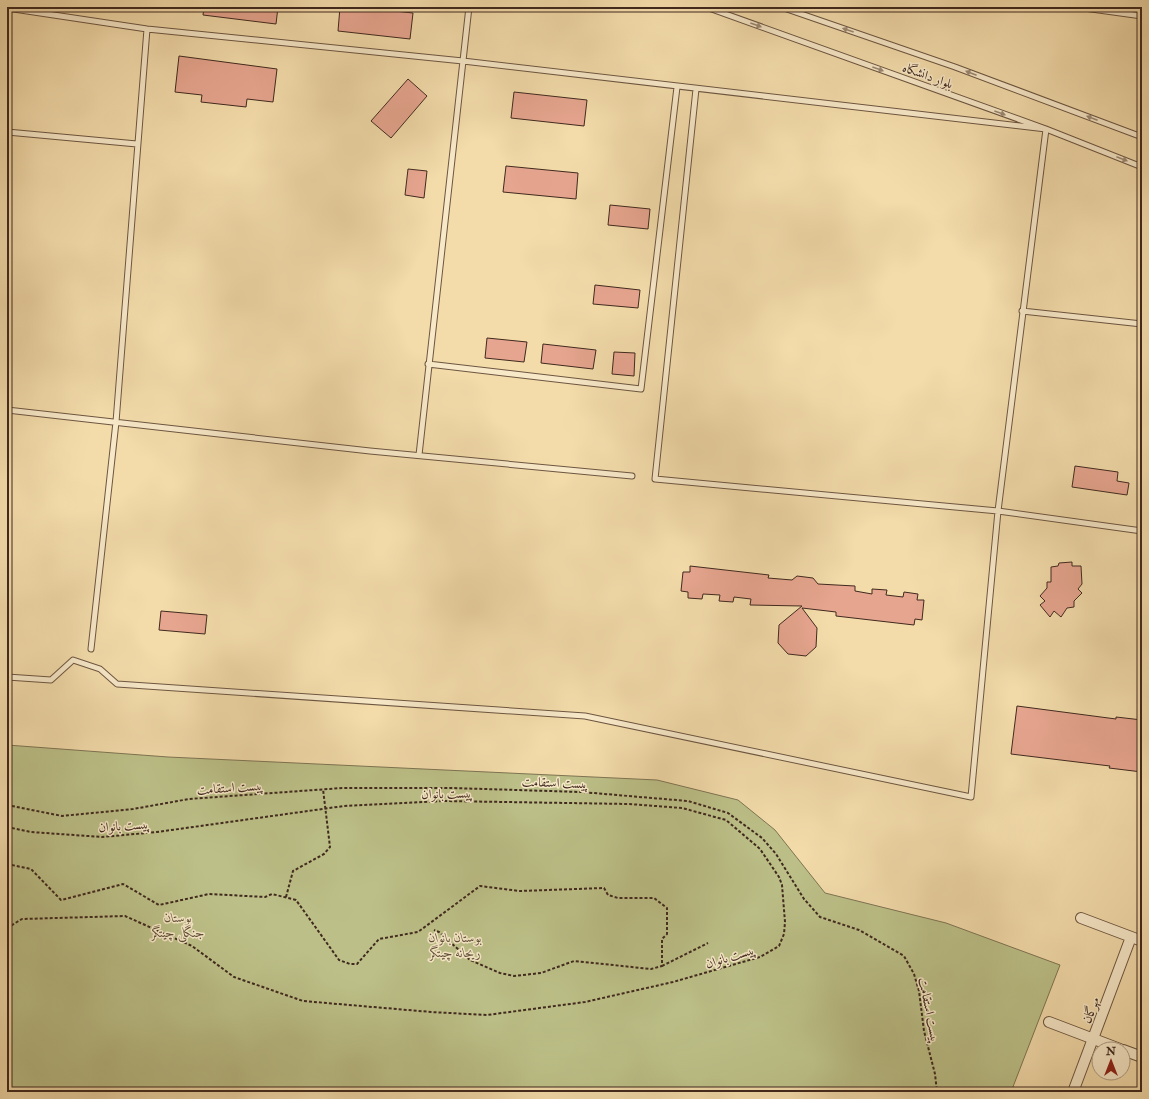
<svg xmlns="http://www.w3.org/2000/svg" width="1149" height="1099" font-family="'IM FELL Double Pica',Amiri,serif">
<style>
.green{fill:#bcc088;stroke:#7e7453}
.building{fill:#e6a58f;stroke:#40291e}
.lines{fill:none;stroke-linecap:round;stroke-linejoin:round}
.lane-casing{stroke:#6d5641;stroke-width:7}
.street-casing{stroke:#6d5641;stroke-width:12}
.path{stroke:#40291e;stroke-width:2;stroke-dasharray:3 2;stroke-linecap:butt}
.lane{stroke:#f7e8c8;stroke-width:5}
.street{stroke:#f7e8c8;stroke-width:10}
.oneway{fill:#9c8873}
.labels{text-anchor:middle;stroke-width:3;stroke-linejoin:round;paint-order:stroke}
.street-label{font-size:13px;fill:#40291e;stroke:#f7e8c8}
.park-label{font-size:13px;font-style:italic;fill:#5f4f38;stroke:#f7e8c8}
</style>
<rect width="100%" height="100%" fill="#f3dbaa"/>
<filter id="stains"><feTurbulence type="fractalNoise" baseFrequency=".005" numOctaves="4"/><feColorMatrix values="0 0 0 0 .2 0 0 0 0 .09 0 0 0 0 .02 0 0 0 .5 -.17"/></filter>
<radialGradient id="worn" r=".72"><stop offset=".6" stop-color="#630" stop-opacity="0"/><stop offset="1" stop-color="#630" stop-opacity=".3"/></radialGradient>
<path class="green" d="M7,745L168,757L657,780L738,800L775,830L825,893L946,923L1060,965L1011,1092H7Z"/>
<path class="building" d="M204,7H278L276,24L203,15Z
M340,7H358L413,13L410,39L338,31Z
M179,56L277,69L273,102L247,99L246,107L201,102L202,95L175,92Z
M408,79L427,96L391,138L371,121Z
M514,92L587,100L584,126L511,118Z
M506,166L578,173L576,199L503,192Z
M408,169L427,171L424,198L405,195Z
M610,205L650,209L648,229L608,225Z
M595,285L640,290L638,308L593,304Z
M487,338L527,342L524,362L485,358Z
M543,344L596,350L593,369L541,363Z
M614,352L635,353L634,376L612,374Z
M1075,466L1118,472L1117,481L1129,483L1127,495L1072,487Z
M1072,562V566H1081L1082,584L1078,589L1082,593L1074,601V607L1067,608L1061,617L1054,611L1050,617L1040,605L1045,601L1040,596L1047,588V582H1051V567L1058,566L1059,563Z
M690,566L769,575L768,578L792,580L797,576L813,578L818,584L855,586V591L872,594V589L887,590L886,595L903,597L904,592L918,594L917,600H924L922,620L915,619L914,625L836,616V612L802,608L817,628L816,647L806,656L788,654L778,643L779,625L802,606L750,605L751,599L734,597L733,602L719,601L720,595L703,594L702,599L688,598V592L681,591L683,572H690Z
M161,611L207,615L205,634L159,630Z
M1017,706L1116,719V717L1142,720V772L1109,768L1110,766L1011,754Z"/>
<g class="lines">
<g class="lane-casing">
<path id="lane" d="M706,7L1046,129L1142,167
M781,7L955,67L1142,137
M1077,7L1142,16
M7,8L147,29L463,61L1046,129L998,511L971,797L585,716L117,684L100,669L73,660L51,680L7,677
M696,89L655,479L998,511L1142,531
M7,132L137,144
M1022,311L1142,324
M428,364L641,389L677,87
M7,410L370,451L632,476
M419,455L469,7
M91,649L116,422L147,29"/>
</g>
<g class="street-casing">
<path id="street" d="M1081,918L1142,941
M1049,1022L1120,1049
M1123,1050L1142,1057
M1073,1092L1131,937"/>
</g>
<path class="path" d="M7,805L62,816L133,809L189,799L342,788H452L581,792L688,801L728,813L762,838L776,854L804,899L820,917L859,930L904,956L914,974L919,991L924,1031L935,1074L937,1092
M7,827L31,832L102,837L157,832L344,806L443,801L629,804L682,808L726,820L760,849L779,877L782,885L785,922L784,934L779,946L760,957L673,982L585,1002L487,1015L431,1012L303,1001L234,977L192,946L125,916L22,919L7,928
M7,864L31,869L61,900L123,884L159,905L209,894L265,897L272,894L296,900L339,960L350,964H357L379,939L418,932L480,886L520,891L604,888L608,895L618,898H654L667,908V934L662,939V966L651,969L574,961L541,973L514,976L500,973L470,960L439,932L434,930
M286,897L293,871L324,854L330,847L323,789
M662,966L708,943"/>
<use href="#lane" class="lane"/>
<use href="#street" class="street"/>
</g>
<defs><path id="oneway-solid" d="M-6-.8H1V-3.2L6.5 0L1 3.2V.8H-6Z"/></defs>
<g class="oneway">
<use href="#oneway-solid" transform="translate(756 25) rotate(20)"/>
<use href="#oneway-solid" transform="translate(848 30) rotate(-161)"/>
<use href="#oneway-solid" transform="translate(878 69) rotate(20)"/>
<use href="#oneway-solid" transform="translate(971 73) rotate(-159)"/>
<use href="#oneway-solid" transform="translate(1000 113) rotate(20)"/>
<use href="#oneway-solid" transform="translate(1092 118) rotate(-159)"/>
<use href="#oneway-solid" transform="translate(1122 159) rotate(21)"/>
</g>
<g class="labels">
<g class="street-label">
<text transform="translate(928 75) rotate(20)" y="5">بلوار دانشگاه</text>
<text transform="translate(555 782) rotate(2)" y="5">پیست استقامت</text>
<text transform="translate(230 787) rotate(-4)" y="5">پیست استقامت</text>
<text transform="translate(447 793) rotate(-1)" y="5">پیست بانوان</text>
<text transform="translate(124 825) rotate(-4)" y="5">پیست بانوان</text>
<text transform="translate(730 956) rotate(-17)" y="5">پیست بانوان</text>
<text transform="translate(930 1010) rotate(79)" y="5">پیست استقامت</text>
<text transform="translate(1090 1010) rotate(-69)" y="5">مهرگان</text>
</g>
<g class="park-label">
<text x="178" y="922">بوستان<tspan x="178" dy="15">جنگلی چیتگر</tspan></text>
<text x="455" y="942">بوستان بانوان<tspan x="455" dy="15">ریحانه چیتگر</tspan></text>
</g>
</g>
<rect width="1149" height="1099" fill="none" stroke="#f3dbaa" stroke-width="24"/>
<rect x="8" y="8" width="1133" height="1083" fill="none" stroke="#40291e" stroke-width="2"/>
<rect x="12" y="12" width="1125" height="1075" fill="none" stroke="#40291e"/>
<g transform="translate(1111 1061)"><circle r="19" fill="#f7e8c8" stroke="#ae9c84"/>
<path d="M0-3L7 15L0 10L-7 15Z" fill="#8f2418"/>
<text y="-6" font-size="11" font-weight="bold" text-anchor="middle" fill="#40291e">N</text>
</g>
<rect width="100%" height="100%" filter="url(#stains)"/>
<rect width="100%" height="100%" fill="url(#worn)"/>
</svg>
